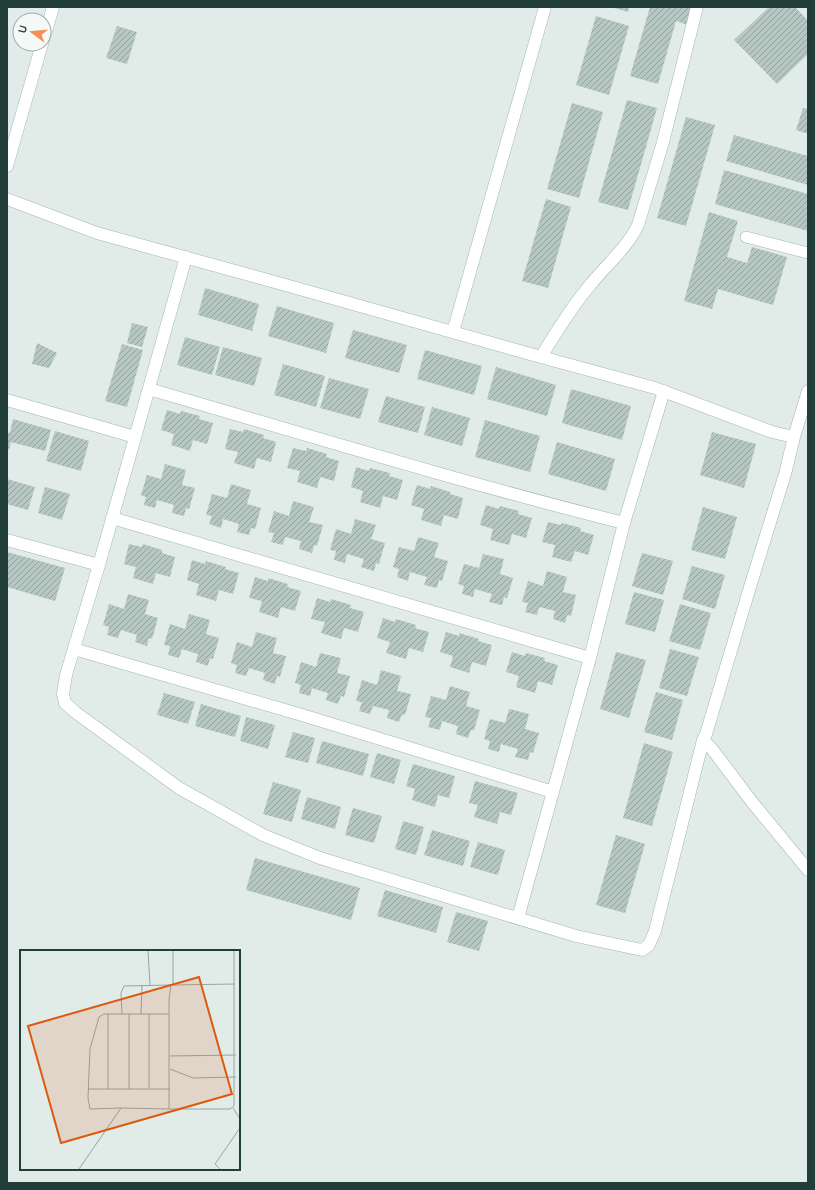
<svg xmlns="http://www.w3.org/2000/svg" width="815" height="1190" font-family="Quicksand,sans-serif">
<style>
.building{fill:url(#building-hatch)}
.lines{fill:none;stroke-linecap:round;stroke-linejoin:round}
.lane-casing{stroke:#a4b4b1;stroke-width:12}
.street-casing{stroke:#a4b4b1;stroke-width:13}
.lane{stroke:#fff;stroke-width:11}
.street{stroke:#fff;stroke-width:12}
.inset-road{fill:none;stroke:#94a6a3;stroke-width:1}
.view{fill:#de580e;fill-opacity:0.15;stroke:#de580e;stroke-width:2}
.inset-edge{fill:none;stroke:#213e39;stroke-width:2}
</style>
<defs>
<pattern id="building-hatch" width="6" height="6" patternUnits="userSpaceOnUse"><rect width="6" height="6" fill="#b6c7c2"/><path d="M-1 1l2-2M0 6l6-6M5 7l2-2" fill="none" stroke="#94a39f"/></pattern>
</defs>
<rect width="100%" height="100%" fill="#e1ece9"/>
<path class="building" d="M611,7H629L628,12Z
M650,7H693L688,25L676,21L658,84L630,76Z
M769,7H795L808,21V54L777,84L734,40Z
M596,16L629,26L609,95L576,85Z
M117,26L137,32L127,64L106,58Z
M627,100L657,108L628,210L598,202Z
M572,103L603,112L579,198L547,189Z
M803,108L808,109V134L796,130Z
M686,117L715,125L686,226L657,218Z
M734,135L808,156V185L726,161Z
M724,170L808,194V231L715,204Z
M546,199L571,207L548,288L522,281Z
M709,212L738,221L727,257L747,263L752,247L787,257L773,305L718,289L712,309L684,301Z
M205,288L259,304L252,331L198,315Z
M277,306L334,323L326,353L268,336Z
M132,323L148,327L142,347L127,343Z
M353,330L407,345L399,373L345,358Z
M185,337L220,347L212,375L177,365Z
M37,343L57,353L49,368L32,364Z
M122,344L143,350L127,407L105,401Z
M223,347L262,358L254,386L215,375Z
M425,350L482,366L474,395L417,379Z
M283,364L325,376L316,407L274,395Z
M496,367L556,385L547,416L487,399Z
M329,378L369,389L360,419L320,408Z
M571,389L631,406L622,440L562,423Z
M386,396L425,407L418,433L378,422Z
M432,407L470,418L462,446L424,435Z
M167,410L180,414L181,411L200,416L199,419L213,423L207,444L193,440L190,451L171,445L174,434L161,430Z
M13,419L51,430L45,451L11,442L9,450L7,449V432L10,433Z
M485,420L540,436L530,472L475,457Z
M230,429L243,432L244,429L264,435L263,438L276,442L271,462L257,458L254,469L234,463L238,452L225,449Z
M55,431L89,441L81,471L46,461Z
M712,432L756,444L744,488L700,475Z
M557,442L615,459L606,491L548,474Z
M293,448L306,451L307,448L327,454L326,457L339,461L334,481L320,477L317,488L297,482L300,471L287,468Z
M165,464L186,470L182,485L195,488L189,509L186,508L184,516L172,513L174,505L157,500L155,508L144,505L146,497L141,495L147,475L161,479Z
M356,467L369,471L370,468L390,473L389,476L403,480L397,500L383,496L380,508L360,502L363,491L351,487Z
M7,479L35,487L28,510L7,504Z
M231,484L251,490L247,504L261,508L255,529L251,528L249,535L237,532L239,524L223,519L221,528L209,524L212,516L206,515L212,494L227,498Z
M417,485L430,489L431,486L450,492V494L463,498L458,519L444,515L441,526L421,520L424,509L411,505Z
M45,487L70,494L62,520L38,513Z
M293,501L314,507L309,522L323,525L317,546L314,545L312,553L299,549L301,541L285,537L283,545L271,542L274,533L268,532L274,511L289,516Z
M486,505L499,509L500,506L519,511L518,514L532,518L526,538L512,534L509,545L490,540L493,529L480,525Z
M703,507L737,517L725,559L691,550Z
M355,519L376,525L371,539L385,543L379,564L376,563L374,571L361,567L364,559L347,554L345,563L334,560L336,551L330,550L336,529L351,534Z
M548,522L561,525L562,523L581,528L580,531L594,535L588,555L575,551L571,562L552,557L555,545L542,542Z
M418,537L439,543L434,557L448,561L442,581L439,580L437,588L424,585L427,577L410,572L408,581L397,577L399,569L393,567L399,547L414,551Z
M129,544L142,547L143,544L162,550V553L175,557L170,577L156,573L153,584L133,578L136,567L124,564Z
M7,552L65,568L55,601L7,587Z
M642,553L673,561L663,595L632,586Z
M483,554L504,559L500,574L513,578L507,598L504,597L502,605L489,602L492,594L475,589L473,597L462,594L464,586L458,584L464,564L479,568Z
M192,560L205,564L206,561L226,567L225,569L239,573L233,594L219,590L216,601L196,595L199,584L187,580Z
M692,566L725,575L715,609L682,599Z
M547,571L567,577L563,592L576,595L571,616L567,615L565,623L553,619L555,611L539,607L537,615L525,612L528,603L522,602L528,581L543,586Z
M255,577L268,581V578L288,584L287,587L301,591L295,611L281,607L278,618L259,612L262,601L249,598Z
M634,592L664,600L655,632L625,624Z
M128,594L149,600L145,614L158,618L152,639L149,638L147,646L135,642L137,635L121,630L118,638L107,635L109,627L103,625L109,604L124,609Z
M317,598L330,602L331,599L351,605L350,608L364,612L358,632L344,628L341,639L321,633L325,622L311,619Z
M680,604L711,613L700,650L669,641Z
M189,614L210,620L206,634L219,638L213,659L210,658L208,666L196,662L198,654L182,649L179,658L168,655L170,646L164,645L170,624L185,629Z
M383,618L395,622L396,619L416,625L415,628L429,632L423,652L409,648L406,659L386,653L390,642L377,638Z
M256,632L277,638L273,653L286,656L280,677L277,676L275,684L263,680L265,673L249,668L246,676L235,673L237,665L231,663L237,642L252,647Z
M446,632L459,636V633L479,639L478,641L492,645L486,666L472,662L469,673L450,667L453,656L440,652Z
M670,649L699,657L687,696L659,688Z
M512,652L525,656L526,653L545,658L544,661L558,665L552,685L538,681L535,693L516,687L519,676L506,672Z
M616,652L646,660L629,718L600,709Z
M320,653L341,658L337,673L350,676L344,697L341,696L338,704L326,700L328,693L312,688L310,696L299,693L301,685L295,683L301,662L316,667Z
M381,670L401,676L397,691L411,694L405,715L402,714L399,722L387,718L389,710L373,706L370,714L359,711L362,702L356,701L362,680L377,685Z
M450,686L470,692L466,706L480,710L474,730H471L468,738L456,734L458,726L442,721L440,730L428,727L431,718L425,717L431,696L446,700Z
M656,692L683,700L672,740L644,732Z
M164,693L195,702L188,724L157,715Z
M201,704L241,716L235,737L195,726Z
M509,709L529,714L525,729L539,733L533,753L530,752L528,760L515,757L518,749L501,744L499,752L488,749L490,741L484,739L490,719L505,723Z
M246,717L275,725L268,749L240,741Z
M293,732L315,738L308,763L285,757Z
M322,741L369,754L363,776L316,763Z
M644,743L673,752L652,826L623,818Z
M377,753L401,760L394,784L370,777Z
M413,764L455,776L449,798L438,795L435,807L412,800L415,789L406,786Z
M475,781L518,793L511,815L500,812L497,824L474,817L478,805L469,803Z
M273,782L301,790L292,822L263,814Z
M307,797L341,807L335,829L301,819Z
M353,808L382,816L374,843L345,835Z
M403,821L424,827L416,855L395,849Z
M432,830L470,841L463,866L424,855Z
M616,835L645,844L625,913L596,905Z
M478,842L505,850L498,875L470,867Z
M255,858L360,888L351,920L246,890Z
M385,890L443,907L436,933L377,916Z
M456,912L488,921L479,951L447,942Z"/>
<g class="lines">
<g class="lane-casing">
<path id="lane" d="M746,237L808,253"/>
</g>
<g class="street-casing">
<path id="street" d="M44,38L53,7
M7,166L42,44
M7,199L97,233L282,284L541,357L655,388L772,432L794,437L785,474L750,587L706,734L703,740L712,749L752,802L808,870
M453,332L545,7
M541,357C556,332 572,306 591,284C607,264 627,248 638,225L663,142L697,7
M149,389C307,435 464,483 624,523
M7,400L135,437
M794,437L808,391
M112,518L590,658
M7,540L99,565L186,257
M99,565L66,675L63,694L65,703L75,712L179,788L263,835L320,858L418,888L576,936L642,950L649,945L655,931L703,740
M74,649L302,715L553,792
M518,918L590,658L624,523L664,391"/>
</g>
<use href="#lane" class="lane"/>
<use href="#street" class="street"/>
</g>
<g transform="translate(20 950)">
<rect width="220" height="220" fill="#e1ece9"/>
<path class="inset-road" d="M128,1L130,35M153,35L215,34M121,64L122,35M129,64V138M149,64H102L101,43L104,36L151,35M150,106L216,105M150,119L173,128L216,127M68,139H150M88,139V64M109,139V64M101,158L70,159L68,148L70,99L79,67L84,64H102M213,158L220,169M149,159H210L214,156V1M59,219L101,158L149,159V50L151,35H153V1M200,219L195,214L220,178"/>
<path class="view" d="M179,27L212,144L41,193L8,76Z"/>
<rect width="220" height="220" class="inset-edge"/>
</g>
<rect width="815" height="1190" fill="none" stroke="#213e39" stroke-width="16"/>
<g transform="translate(32 32) rotate(286)"><circle r="19" fill="#f2f9f6" stroke="#9eaeaa"/>
<path d="M0-3L7 15L0 10L-7 15Z" fill="#f88e54"/>
<text y="-6" font-size="11" font-weight="bold" text-anchor="middle" fill="#213e39">U</text>
</g>
</svg>
